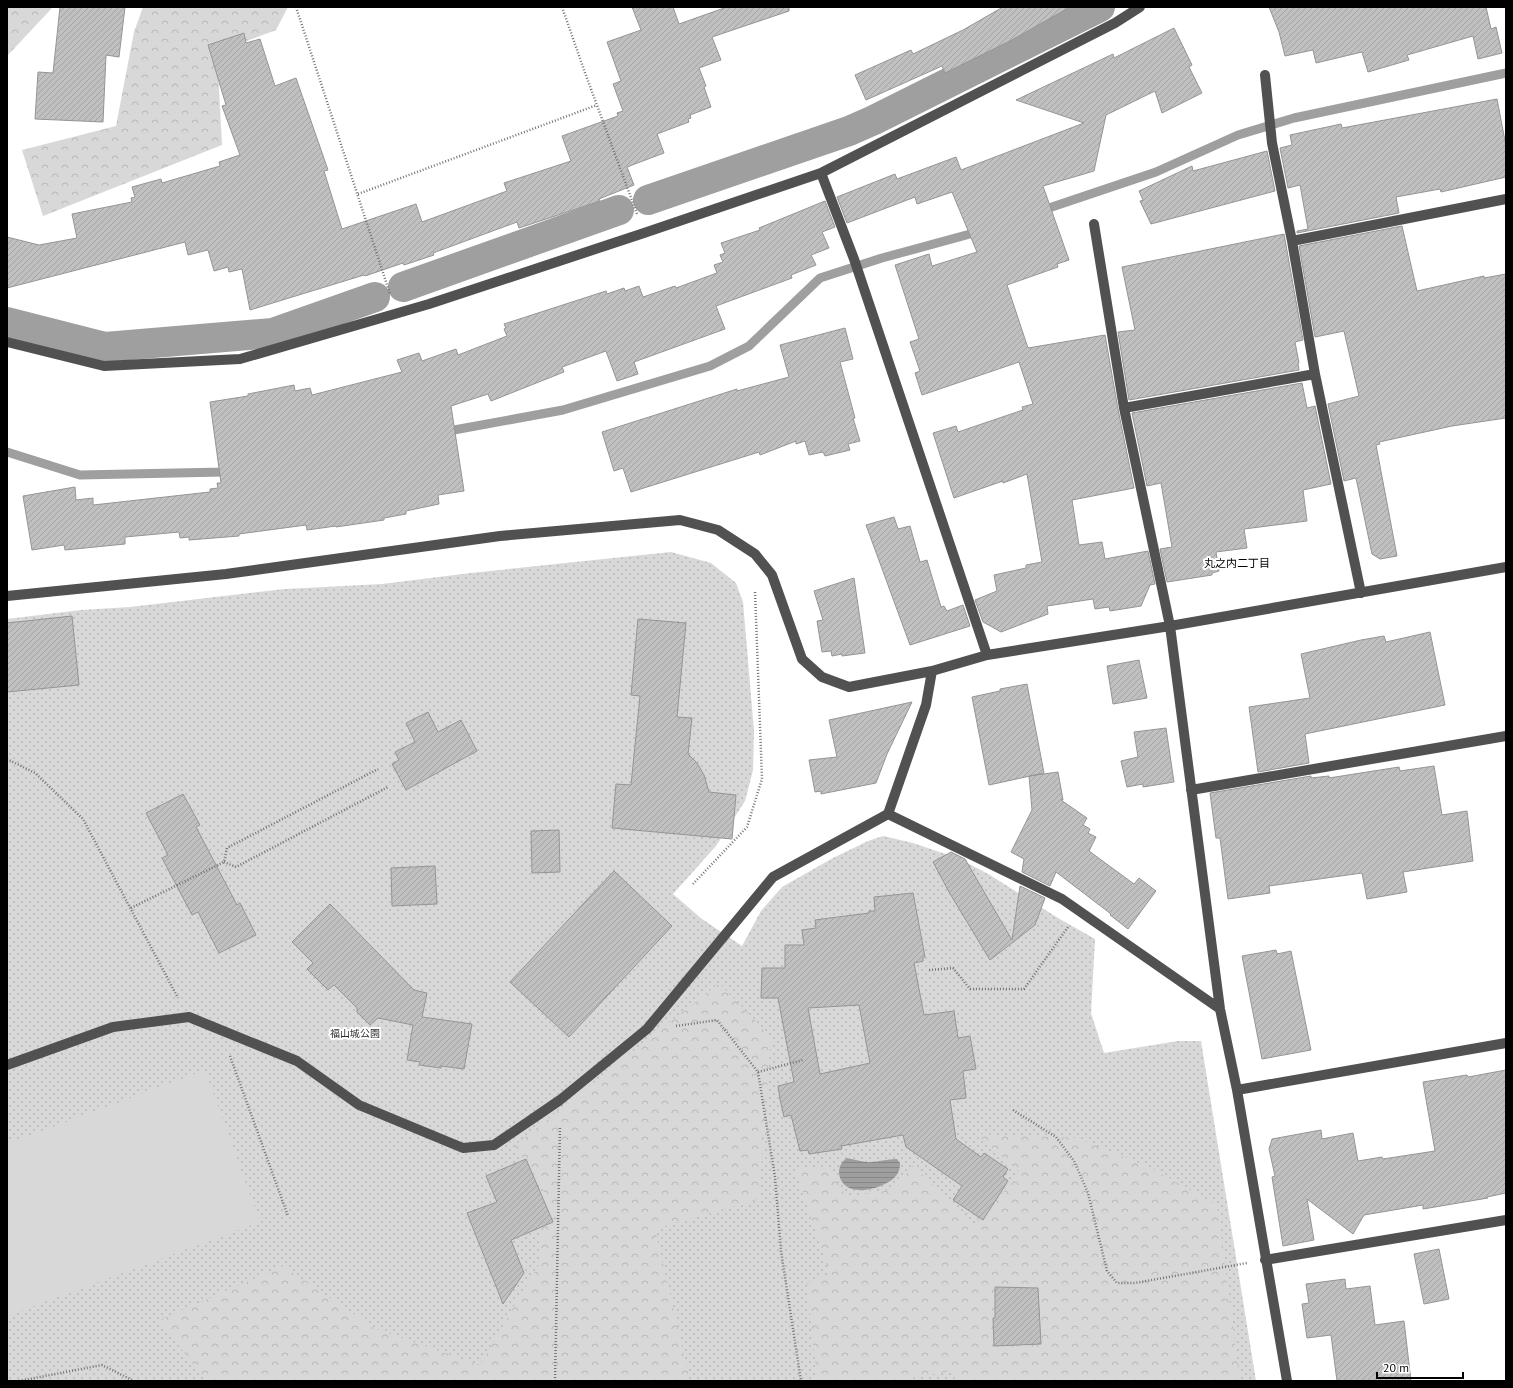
<svg xmlns="http://www.w3.org/2000/svg" width="1513" height="1388" font-family="'PT Sans','Noto Sans JP',sans-serif">
<style>
.green{fill:url(#green-dots)}
.forest{fill:url(#forest-crowns)}
.pitch{fill:#d8d8d8}
.water{fill:url(#water-rules)}
.lines{fill:none;stroke-linecap:round;stroke-linejoin:round}
.stream{stroke:#9f9f9f;stroke-width:9}
.canal{stroke:#9f9f9f;stroke-width:30}
.building{fill:url(#building-hatch);stroke:#959595;fill-rule:evenodd}
.path{stroke:#737373;stroke-width:2.5;stroke-dasharray:1 2;stroke-linecap:butt}
.minor{stroke:#515151;stroke-width:10}
.labels{text-anchor:middle;stroke-width:4;stroke-linejoin:round;paint-order:stroke}
.park-label{font-size:10px;fill:#2f2f2f;stroke:#fff}
.neighbourhood-label{font-size:11px;fill:#000;stroke:#fff}
</style>
<defs>
<pattern id="green-dots" width="8" height="8" patternUnits="userSpaceOnUse"><rect width="8" height="8" fill="#d8d8d8"/><path d="M2 2h.1M6 6h.1" fill="none" stroke="#b8b8b8" stroke-width="1.8" stroke-linecap="round"/></pattern>
<pattern id="forest-crowns" width="20" height="18" patternUnits="userSpaceOnUse"><rect width="20" height="18" fill="#d8d8d8"/><path d="M2 6a3 3 0 1 1 6 0M12 15a3 3 0 1 1 6 0" fill="none" stroke="#b8b8b8"/></pattern>
<pattern id="water-rules" width="6" height="5" patternUnits="userSpaceOnUse"><rect width="6" height="5" fill="#9f9f9f"/><path d="M0 2.5h6" fill="none" stroke="#878787"/></pattern>
<pattern id="building-hatch" width="6" height="6" patternUnits="userSpaceOnUse"><rect width="6" height="6" fill="#c0c0c0"/><path d="M-1 1l2-2M0 6l6-6M5 7l2-2" fill="none" stroke="#a3a3a3"/></pattern>
</defs>
<rect width="100%" height="100%" fill="#fff"/>
<path class="green" d="M671,552L711,563L736,583L743,602L754,731L753,770L745,801L716,846L673,894L702,919L742,946L761,911L782,887L833,858L868,841L883,836L913,843L960,859L990,875L1058,918L1095,939L1091,1013L1104,1053L1178,1041H1201L1256,1381H7V619L81,610L130,607L285,589L382,584L471,573Z"/>
<path class="forest" d="M7,7H53L7,56Z
M143,7H288L276,30L217,52L222,145L43,216L22,150L116,126L134,32Z
M719,983L771,1037L759,1199L655,1229L690,1381H206L159,1320L283,1266L376,1329L480,1365L539,1264L544,1188L514,1146Z
M976,1134L1077,1138L1151,1168L1217,1205L1240,1381H956L951,1371L896,1381H817L807,1283L830,1274L795,1169L829,1166L846,1197L895,1189L913,1165L973,1225L1021,1173Z"/>
<path class="pitch" d="M205,1070L260,1222L7,1316V1144Z"/>
<path class="water" d="M847,1158C853,1159 859,1161 865,1162C875,1163 886,1159 897,1159L900,1163C900,1168 899,1173 895,1177C887,1186 864,1193 852,1189C838,1185 834,1166 847,1158Z"/>
<g class="lines">
<path class="stream" d="M1040,211L1156,172L1238,135L1294,118L1506,73
M443,432L563,410L710,366L749,346L820,278L882,258L981,231
M7,452L80,475L224,472L232,471"/>
<path class="canal" d="M648,200L849,131L874,120L1100,7
M403,287L619,210
M7,322L105,347L273,333L375,297"/>
</g>
<path class="building" d="M60,7H125L119,57L106,55L103,122L35,119L38,72L53,73Z
M632,7H673L679,24L727,7H789V11L712,37L721,60L699,68L706,86L704,87L711,107L690,115L691,118L688,119L689,122L657,134L664,153L627,167L634,185L599,199L600,201L519,228L517,222L433,253L434,255L404,265L403,263L365,276L364,275L250,310L242,269L229,272L228,267L214,271L208,250L188,255L185,242L7,288V237L39,245L77,238L72,214L132,202L131,198L135,197L132,187L161,179L162,183L220,166L219,162L240,155L222,106L226,105L208,45L244,33L246,43L260,39L275,86L296,78L328,170L324,171L342,229L416,204L422,222L507,191L504,183L571,161L562,136L618,116L617,113L623,111L613,84L621,81L607,42L641,30Z
M1003,7H1070L1012,40L945,73L942,66L866,100L855,75L911,50L913,54L963,30Z
M1269,7H1486L1491,29L1496,27L1502,53L1478,59L1473,36L1407,55L1409,60L1368,72L1362,52L1316,63L1313,50L1285,56L1279,32Z
M1174,28L1192,65L1189,67L1202,93L1162,113L1155,91L1106,115L1094,171L1043,186L1069,260L1057,264L1058,267L1007,285L1028,348L1105,335L1118,409L1134,488L1072,500L1079,545L1102,542L1105,559L1148,551L1155,584L1150,585L1141,606L1110,611L1109,607L1095,609L1093,599L1047,606L1048,614L1001,632L983,622L975,600L997,591L994,575L1026,568V565L1042,562L1027,474L1003,483V481L954,498L933,433L956,426L958,432L1023,410L1022,407L1033,404L1019,362L922,395L915,373L920,371L910,342L919,339L895,265L929,254L932,266L977,252L952,192L917,204L915,197L847,223L837,197L895,174L897,179L956,157L961,170L1084,123L1016,100L1113,54L1114,58Z
M1497,99L1506,146V177L1441,192L1440,189L1396,197L1399,213L1297,233V231L1308,229L1300,185L1288,188L1280,148L1292,145L1290,135L1341,124L1342,128Z
M1267,151L1275,191L1151,224L1140,201L1143,200L1139,191L1192,166L1193,171Z
M825,201L835,227L822,232L829,248L811,255L816,265L791,275L792,278L716,306L725,329L634,362L638,374L617,381L606,351L562,367L564,372L491,401L488,394L451,406L464,491L438,495L439,504L406,511V514L384,518V520L336,527V526L307,530L306,525L239,534V536L189,540V537L180,538L179,532L125,537V544L65,550L64,545L32,550L23,496L75,487L76,500L93,498V505L210,492V489L218,488L217,483H221L210,402L248,396V394L294,385L295,391L310,388L312,395L402,372L397,360L419,353L422,361L456,349L458,355L507,336L504,329L506,328L504,324L606,291L607,294L624,288L625,291L639,286L643,297L675,286L676,288L717,273L714,265L723,262L720,255L725,253L721,243L760,230L759,228Z
M1402,226L1417,291L1484,276V278L1506,274V418L1452,426L1379,442L1380,444L1376,445L1397,556L1380,559L1372,554L1356,478L1344,481L1328,404L1359,396L1344,331L1315,337L1299,246Z
M1284,234L1303,340L1295,342L1299,363H1298L1299,370L1129,400L1118,332L1135,330L1122,267Z
M845,328L853,359L840,362L855,418H853L860,441L848,444L850,450L825,456L823,452L809,455L805,441L796,444V441L760,455L759,452L631,492L623,468L614,471L602,432L737,389V391L789,377L780,345Z
M1302,383L1307,408L1315,406L1331,484L1303,490L1307,521L1244,529L1247,548L1216,552L1219,571L1212,573V575L1167,582L1160,549L1172,547L1161,483L1147,486L1132,413Z
M894,517L898,529L910,526L920,562L927,560L941,607L944,606L947,611L963,605L970,626L910,645L866,525Z
M854,578L865,653L842,656V654L832,656L831,651L822,652L817,621L823,620L814,591Z
M72,616L79,685L7,692V623Z
M638,619L686,623L677,717L692,718L688,754L697,763L704,775L709,792L736,795L732,839L612,828L616,784L631,785L640,696L631,695Z
M1430,632L1445,705L1305,734L1309,763L1258,772L1249,707L1310,698L1301,654L1361,640L1384,636L1386,642Z
M1139,660L1147,698L1113,704L1107,666Z
M1027,684L1044,773L989,785L972,697L1000,691V689Z
M912,702L887,754L876,783L821,794V791L815,792L809,760L837,757L829,720Z
M428,712L438,732L461,720L477,751L406,790L392,764L399,760L395,752L415,742L406,723Z
M1166,728L1174,782L1143,787V784L1127,787L1121,761L1138,757L1134,732Z
M1434,766L1442,815L1467,811L1473,861L1403,872L1407,892L1367,899L1362,873L1269,886L1270,893L1228,899L1220,838H1216L1210,793L1311,776V778L1329,776V778L1399,767L1400,771Z
M1058,772L1063,800H1061L1087,818L1083,825L1090,829L1088,833L1096,837L1089,851L1134,884L1139,878L1156,891L1128,929L1110,915L1111,914L1056,872L1050,886L1022,872L1024,859L1011,852L1032,810L1029,776Z
M183,794L200,825L196,827L237,905L240,903L256,935L219,953L198,912L192,915L162,858L168,855L146,813Z
M559,830L560,872L532,873L531,831Z
M951,852L965,859L1012,940L1020,886L1045,898L1035,925L990,960L949,892L933,862Z
M435,866L437,904L392,906L391,868Z
M614,871L672,926L569,1037L510,982Z
M913,893L925,957H923V961L914,963L924,1015L954,1011L958,1038L970,1036L976,1069L963,1071L966,1098L950,1100L956,1139L981,1157L984,1153L1008,1169L1003,1177L1008,1181L983,1220L953,1200L962,1186L906,1147L903,1135L841,1146L842,1149L809,1154L808,1150L800,1151L791,1115L784,1117L780,1099L778,1086L794,1082L778,998H761L762,968H785V945H804L802,930L816,928L815,920L869,913V911H875L874,897ZM859,1005L870,1063L820,1074L808,1008Z
M330,904L414,990L427,993L422,1017L472,1024L464,1069L441,1066V1068L419,1065L420,1062L407,1060L413,1025L378,1018L370,1025L357,1012V1008L334,985L328,990L307,969L313,963L292,942Z
M1276,950L1277,954L1291,951L1311,1050L1262,1059L1242,956Z
M1506,1070V1193L1487,1197L1488,1198L1423,1209V1205L1364,1215L1353,1234L1307,1199L1314,1240L1283,1246L1272,1177L1275,1176L1269,1149L1272,1139L1321,1130L1322,1139L1353,1133L1358,1161L1382,1157L1383,1159L1435,1151L1423,1082L1467,1075L1468,1077Z
M526,1159L553,1222L511,1240L524,1273L503,1304L467,1213L497,1202L486,1176Z
M1439,1249L1449,1299L1424,1304L1414,1254Z
M1345,1279L1346,1289L1370,1286L1375,1325L1404,1321L1411,1381H1337L1331,1335L1307,1338L1302,1304L1309,1303L1306,1284Z
M995,1287L1038,1288L1041,1344L994,1346L993,1318H995Z"/>
<g class="lines">
<path class="path" d="M296,7L390,294
M562,7L584,70L637,214
M358,194L597,105
M7,759L35,773L83,819L178,998
M224,862L236,867L388,787
M693,884L747,827L762,779L755,591
M131,908L224,862L227,848L378,769
M929,970L953,968L970,989H1024L1068,927
M676,1026L717,1020L758,1072L775,1177L781,1251L801,1381
M230,1056L288,1216
M758,1072L803,1060
M1013,1110L1056,1137L1074,1161L1088,1193L1107,1271L1117,1283H1135L1247,1263
M19,1381L102,1365L134,1381
M555,1381L560,1126"/>
<path class="minor" d="M1265,75L1272,143L1292,241L1315,374L1361,593
M821,173L854,259L987,655
M1094,224L1124,408L1170,626L1220,1009L1237,1090L1287,1381
M1292,241L1506,199
M7,342L104,366L240,359L429,304L644,233L821,173L1115,23L1140,7
M1124,408L1315,374
M7,596L226,574L500,536L680,520L718,530L755,554L772,575L802,659L822,677L849,687L932,671L987,655L1170,626L1506,567
M1191,790L1506,736
M888,814L1062,899L1220,1009
M7,1065L113,1027L189,1017L297,1061L359,1105L463,1148L494,1145L560,1100L647,1029L773,877L888,814L926,705L932,671
M1237,1090L1506,1043
M1265,1260L1506,1220"/>
</g>
<g class="labels">
<g class="park-label">
<text x="355" y="1037">福山城公園</text>
</g>
<g class="neighbourhood-label">
<text x="1237" y="567">丸之内二丁目</text>
</g>
</g>
<rect width="1513" height="1388" fill="none" stroke="#000000" stroke-width="16"/>
<path d="M1377 1372v6h86v-6" fill="none" stroke="#000000" stroke-width="2"/>
<text x="1383" y="1372" font-size="12" fill="#000000" stroke="#ffffff" stroke-width="3" paint-order="stroke">20 m</text>
</svg>
